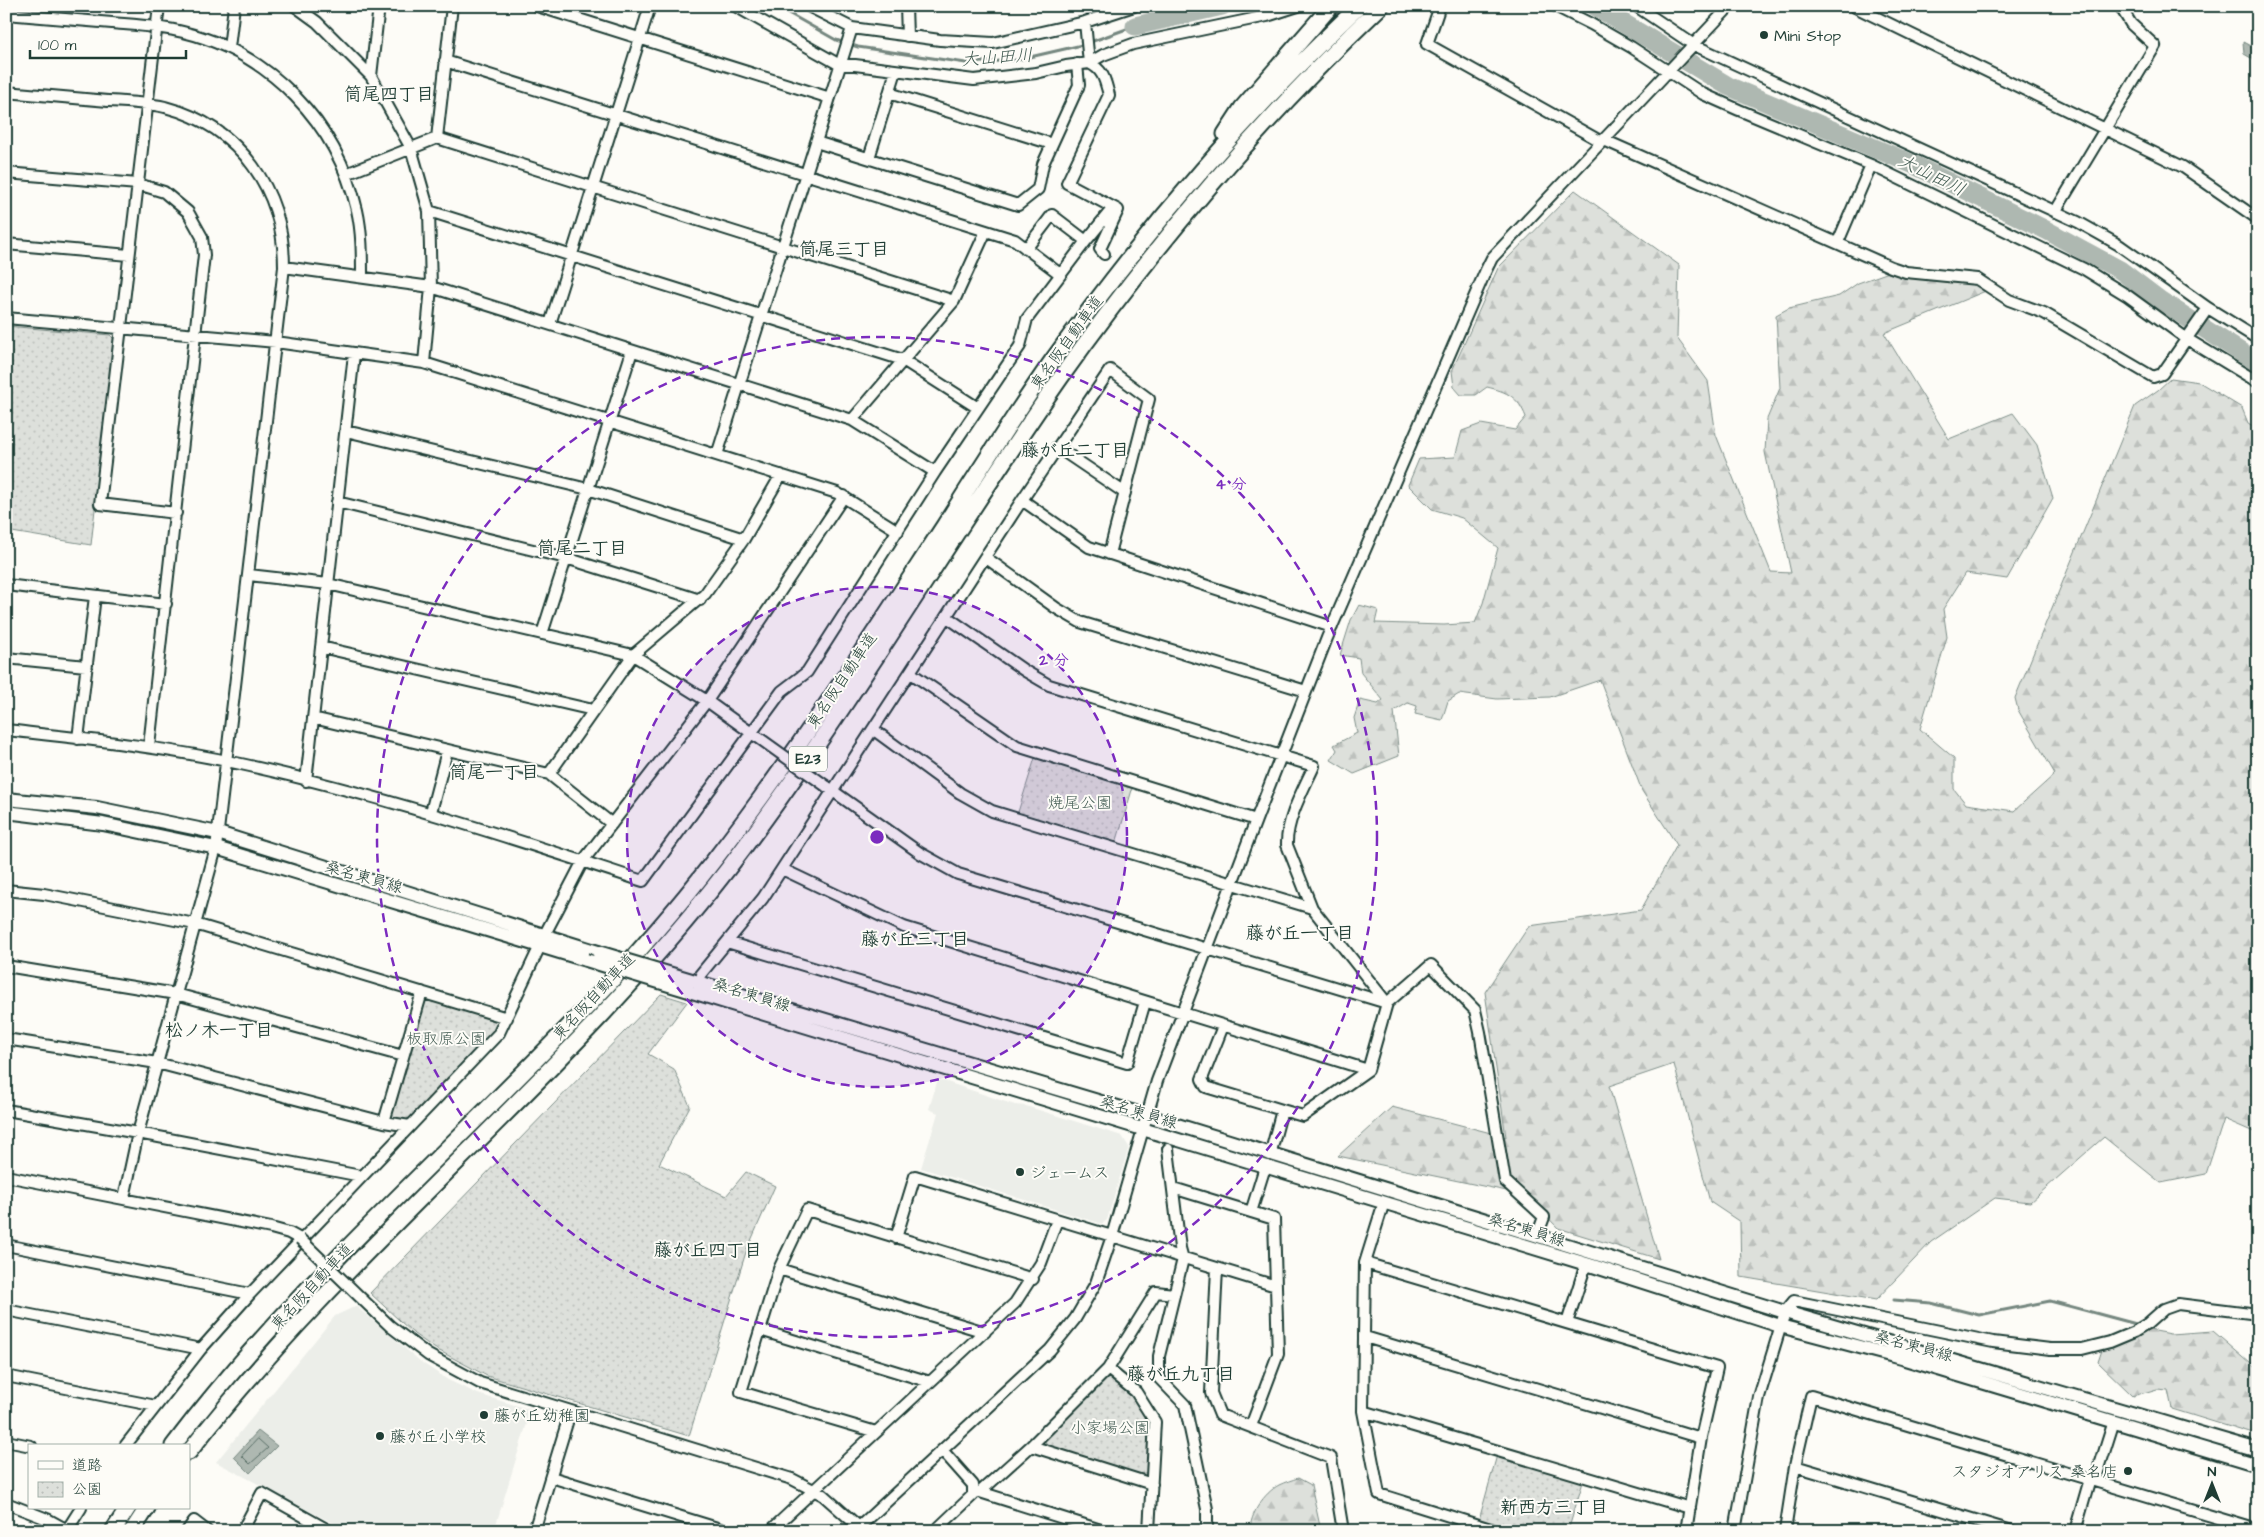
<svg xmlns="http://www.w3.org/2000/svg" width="2264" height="1537" font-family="'Architects Daughter','Klee One',sans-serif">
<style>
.built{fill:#eceee9}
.forest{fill:url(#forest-firs);stroke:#7e8e88}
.park{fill:url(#park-dots);stroke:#7e8e88}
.water{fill:#aeb8b1;stroke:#75877f}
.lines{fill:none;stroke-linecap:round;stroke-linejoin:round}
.shore{stroke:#586e66;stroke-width:1}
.stream{stroke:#75877f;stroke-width:3}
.river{stroke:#aeb8b1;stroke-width:19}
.minor-casing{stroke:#1f3d34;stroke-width:14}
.major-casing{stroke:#1f3d34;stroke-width:16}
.highway-casing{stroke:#1f3d34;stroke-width:19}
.minor{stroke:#fdfcf7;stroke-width:10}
.major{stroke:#fdfcf7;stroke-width:12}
.highway{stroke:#fdfcf7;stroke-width:15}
.minor-bridge-casing{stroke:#1f3d34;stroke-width:14;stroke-linecap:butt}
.major-bridge-casing{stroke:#1f3d34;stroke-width:16;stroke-linecap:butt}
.minor-bridge{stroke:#fdfcf7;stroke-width:10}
.major-bridge{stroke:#fdfcf7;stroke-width:12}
.ring{fill:none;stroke:#7b2cbf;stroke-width:2.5;stroke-dasharray:9 6}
.poi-dot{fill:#1f3d34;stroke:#fdfcf7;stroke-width:2}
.labels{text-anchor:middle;stroke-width:4;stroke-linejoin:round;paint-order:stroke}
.shield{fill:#fdfcf7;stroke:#62766e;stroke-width:1}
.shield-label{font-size:15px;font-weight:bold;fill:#1f3d34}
.poi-label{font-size:16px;fill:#1f3d34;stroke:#fdfcf7;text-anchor:start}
.street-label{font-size:16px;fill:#1f3d34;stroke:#fdfcf7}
.park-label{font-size:16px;fill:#455e55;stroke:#fdfcf7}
.water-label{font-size:18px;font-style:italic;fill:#435c53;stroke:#fdfcf7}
.neighbourhood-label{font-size:18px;font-weight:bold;fill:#1f3d34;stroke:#fdfcf7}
.centre{fill:#7b2cbf;stroke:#fdfcf7;stroke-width:2.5}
.ring-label{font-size:15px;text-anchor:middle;font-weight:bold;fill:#7b2cbf;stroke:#fdfcf7;stroke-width:4;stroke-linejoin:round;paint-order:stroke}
</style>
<defs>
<pattern id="forest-firs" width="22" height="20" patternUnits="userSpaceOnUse" patternTransform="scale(1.25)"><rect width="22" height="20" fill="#dde0db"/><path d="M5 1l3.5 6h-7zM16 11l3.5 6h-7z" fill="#bdc1bd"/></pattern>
<pattern id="park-dots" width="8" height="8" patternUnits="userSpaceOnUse" patternTransform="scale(1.25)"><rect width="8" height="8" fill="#dde0db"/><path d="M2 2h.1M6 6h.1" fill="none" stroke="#bdc1bd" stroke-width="1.8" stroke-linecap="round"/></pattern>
</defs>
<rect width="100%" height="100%" fill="#fdfcf7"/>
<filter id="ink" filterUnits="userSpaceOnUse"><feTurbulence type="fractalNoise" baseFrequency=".02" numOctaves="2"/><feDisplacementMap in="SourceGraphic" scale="10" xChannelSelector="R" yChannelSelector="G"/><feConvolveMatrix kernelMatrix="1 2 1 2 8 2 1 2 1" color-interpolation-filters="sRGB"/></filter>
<g filter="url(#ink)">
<path class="built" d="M938,1079L1015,1105L1026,1106L1122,1136L1129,1147L1107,1220L1102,1224L921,1168L938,1113L929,1109Z
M356,1306L421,1362L448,1380L478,1394L531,1410L494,1531H348L216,1462L335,1316Z"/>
<path class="forest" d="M1575,190L1679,265L1677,338L1708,381L1716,435L1771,572L1791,573L1765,452L1767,419L1780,388L1776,315L1789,308L1839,296L1858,283L1889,272L1904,276L1976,282L1988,290L1884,333L1949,439L2013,413L2037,445L2053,498L2007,579L1966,573L1943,609L1947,637L1920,729L1954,758V789L1966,804L2014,811L2055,774L2018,710L2015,698L2135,406L2158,390L2171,378L2199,382L2242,408L2248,423L2258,429V1138L2256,1133L2224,1119L2206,1174L2161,1183L2104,1137L2030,1202L1995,1198L1931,1242L1876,1300L1741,1277L1740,1222L1710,1202L1674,1064L1609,1086L1659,1259L1558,1228L1526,1195L1338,1156L1392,1107L1506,1137L1485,992L1529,926L1641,910L1677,845L1642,791L1600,680L1550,697L1497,699L1459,694L1448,701L1442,720L1415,714L1417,706L1408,703L1394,711L1399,756L1354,774L1331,760L1337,750L1334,745L1357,733L1354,718L1360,700L1378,704L1383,700L1361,673L1359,658L1340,655L1351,620L1359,605L1378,610L1375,623L1444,625L1475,623L1483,603L1498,548L1462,518L1432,509L1408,485L1419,459L1455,457L1462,431L1481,424L1515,430L1526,417C1518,397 1508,392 1487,387L1476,395H1461L1454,387L1452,371L1498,268Z
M2149,1330L2170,1334L2213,1331L2258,1370V1433L2253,1434L2172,1409L2168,1390L2157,1389L2133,1396L2098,1362L2103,1347Z
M1298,1478L1311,1485L1321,1531H1250C1250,1514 1264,1493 1279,1485C1285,1482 1292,1480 1298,1478Z"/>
<path class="park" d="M6,326L110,335L114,339L91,545L6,531Z
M1035,758L1130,786L1132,790L1117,840L1113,844L1021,815L1018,812Z
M661,994L687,1002L648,1054L674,1069L690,1106L659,1164L726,1196L746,1172L775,1186L746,1252L689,1436L487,1376L434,1348L414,1334L370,1293Z
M429,999L498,1020L499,1027L410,1121L393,1118L390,1115L424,1002Z
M1106,1377H1111L1132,1395L1150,1422L1149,1471L1140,1475L1047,1445L1044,1439Z
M1497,1455L1583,1482L1568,1531H1515L1479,1520Z"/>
<path class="water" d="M2243,42L2258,50V62L2244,54Z
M258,1431L277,1446L250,1473L234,1457Z"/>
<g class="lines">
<path class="shore" d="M258,1439L268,1448L250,1464L242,1456Z"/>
<path class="stream" d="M776,6L836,40L858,47L966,63L1017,60L1082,45L1135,26
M1894,1300L1931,1303L1979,1315L2050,1301L2140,1325
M2159,1319L2170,1311"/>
<path class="river" d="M1595,6L1728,86L1912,164L2046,230L2120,270L2161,301L2258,363
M1135,26L1222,6"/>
<g class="minor-casing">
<path id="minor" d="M159,6L100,504L176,513
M295,6L317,22L371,76L411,148L429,211L431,287L424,363
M537,6L830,98
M735,6L840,65H855L974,80L1036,73L1066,66L1089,63L1103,55L1133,44L1267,16L1298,6
M808,6L852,28L940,40L993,43L1085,22L1134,6
M906,6L907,36
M1440,6L1427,44L1602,142
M1555,6L1591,24L1631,47L1703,94L1739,110L1871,165L2084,269L2128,296L2187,339L2258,382
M1636,6L1694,45L2078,222L2119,245L2208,308L2258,339
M1853,6L2183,167L2258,219
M6,14C42,17 77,20 112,23C136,25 160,26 183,32C270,53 337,123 357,210C362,232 362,255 362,277
M1085,22L1089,63C1104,70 1105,81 1109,95L1067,183L1118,210L1100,249L1104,254
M229,48L234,6
M445,61L1015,240L1060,274
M371,76L379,6
M6,92C40,95 74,98 108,101C127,102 147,103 165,107C241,127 284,191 284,267L216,848L138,1133L124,1198
M889,93L1052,144
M437,138L954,301
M1604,140L1891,267L1906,272L1977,279L2009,300L2044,313L2153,377L2162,374L2208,308
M816,142L1018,205L1038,189L1043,164L1079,85L1077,64
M869,158L896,71
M6,173L138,184L164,192L188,212L202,237L204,255L149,746
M346,174L437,138L452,6
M429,211L903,360L978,408
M2055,212L2155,46L2131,24L2120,6
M1086,241L1113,208
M1838,242L1871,165
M6,244L129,255
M284,267L431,287L852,420L935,472
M6,318L276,342L424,363L837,493L898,531
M550,324L650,6
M852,420L954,301L986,231
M346,431L588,489L744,539
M1057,447L1125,493
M717,455L852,28
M1022,500L1089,547L1332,627
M337,502L566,558L700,600
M985,557L1056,608L1080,622L1306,691
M249,575L328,584L633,655L707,701L757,737
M6,585L166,604
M947,617L1025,671L1049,685L1314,766C1304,788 1286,820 1287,845L1312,908L1387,1003L1368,1070L1303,1116L1282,1110L1270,1155
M542,634L632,351
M321,647L593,710
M6,658L86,666
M911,673L1017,746L1256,820
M313,718L549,774L612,824
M6,730C85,739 164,747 241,764C378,794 511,838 643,881L782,691L807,672L935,472L1020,346L1027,319L1086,241L1052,215L1026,249
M874,730L960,793L992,811L1312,908
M78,739L95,596
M549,774L633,655L705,594L744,539L781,475
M306,781L354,354
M826,786L920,853L958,874L1387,1003L1431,965L1475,1010L1480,1032L1505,1181L1544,1217L1537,1236
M431,812L447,751
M782,869L904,927L1368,1070
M6,890L44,894L195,924L507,1018
M545,934L583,861L707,701L844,496
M727,942L1127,1063L1145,1002
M6,966L176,994L403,1056
M695,981L763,898L1022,500L1110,370L1149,399L1109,554
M1223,1026L1202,1079L1206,1087L1282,1110
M6,1039L157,1063L384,1122L410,1126
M6,1110L138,1133L361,1176
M384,1122L422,992
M1168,1149L1180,1248L1183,1259L1159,1356V1378L1185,1405L1207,1509V1531
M6,1176L271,1228L289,1233L300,1239
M1173,1188L1274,1219L1278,1354L1251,1426
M1384,1202L1365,1263L1363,1411L1379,1494L1497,1531
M1251,1212L1265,1167
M896,1238L915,1176L1276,1286
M6,1245L250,1294
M1365,1263L1717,1368L1701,1438L1686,1531
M1217,1268L1211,1393L1220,1415L1331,1458L1343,1531
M779,1269L985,1332
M363,1300L390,1326L428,1355L480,1383L792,1479L823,1495L859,1527
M6,1310L201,1349
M1567,1323L1586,1264
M760,1330L930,1382
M1365,1337L1701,1438
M1108,1369L1136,1392L1155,1422L1149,1531
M6,1376L156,1406
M1363,1411L1690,1508
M876,1432L741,1392L779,1269L807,1210L1033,1279
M6,1441L31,1446
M125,1446L201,1349L250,1294L499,1033L540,946
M1031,1446L1152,1484
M942,1450L973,1485V1491
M1795,1466L2012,1531
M551,1477L727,1531
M2095,1481L2114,1421
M980,1492L1104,1531
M6,1503L47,1519L67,1530L81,1508
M187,1531L194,1521L207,1531
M242,1531L262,1493L330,1531
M534,1531L570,1413
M770,1531L1015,1303L1041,1263L1057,1220
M855,1531L1050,1350L1075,1319L1096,1283L1112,1236L1157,1081L1256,820L1327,638L1486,270L1492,258L1540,207L1730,6
M935,1531L973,1495V1491L980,1492L1031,1446L1108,1369L1156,1292L1174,1294
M1735,1531L1759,1397L1785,1312L1794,1301L1993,1342L2050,1349H2082L2110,1342L2134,1332L2147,1324L2164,1309L2178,1304L2258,1314
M1785,1531L1795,1466L1811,1396L2258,1530
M2075,1531L2090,1479"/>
</g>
<g class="major-casing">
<path id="major" d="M6,799L97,808L218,833L598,952
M6,812L103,824L216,848L586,960
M695,981L1148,1116L1785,1312L2258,1450
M689,991L1593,1266L1780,1326L1905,1359L2258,1465"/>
</g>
<g class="highway-casing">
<path id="highway" d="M1225,134L1242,108L1331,6
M173,1446C334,1233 552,1071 715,859C798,752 870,639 944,526C979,471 1014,415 1052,361C1143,234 1245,114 1359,6
M189,1452C351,1243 565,1079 727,870C848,712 947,540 1061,377C1156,243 1262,119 1381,6
M113,1531L128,1508
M132,1531L147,1508"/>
</g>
<use href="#minor" class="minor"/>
<use href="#major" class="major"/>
<use href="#highway" class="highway"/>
<g class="minor-bridge-casing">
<path id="minor-bridge" d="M759,738L826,786
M300,1239L363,1300"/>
</g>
<g class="major-bridge-casing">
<path id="major-bridge" d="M598,952L695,981
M586,960L689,991"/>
</g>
<use href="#minor-bridge" class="minor-bridge"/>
<use href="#major-bridge" class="major-bridge"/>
</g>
</g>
<circle cx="877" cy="837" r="250" fill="#7b2cbf" fill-opacity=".12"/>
<g class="ring">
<circle cx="877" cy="837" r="250"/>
<circle cx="877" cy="837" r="500"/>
</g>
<g class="poi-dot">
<circle cx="1764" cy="35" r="5"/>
<circle cx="1020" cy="1172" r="5"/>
<circle cx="484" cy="1415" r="5"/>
<circle cx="380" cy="1436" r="5"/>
<circle cx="2128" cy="1471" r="5"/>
</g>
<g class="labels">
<rect class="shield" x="789" y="746.5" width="38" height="25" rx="4"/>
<g class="shield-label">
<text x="808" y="764">E23</text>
</g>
<g class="poi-label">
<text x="1774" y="41">Mini Stop</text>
<text x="1030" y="1178">ジェームス</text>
<text x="494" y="1421">藤が丘幼稚園</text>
<text x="390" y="1442">藤が丘小学校</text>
<text x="2118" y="1477" text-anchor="end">スタジオアリス 桑名店</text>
</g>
<g class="street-label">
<text transform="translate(1066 342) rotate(-54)" y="6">東名阪自動車道</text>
<text transform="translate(841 680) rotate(-56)" y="6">東名阪自動車道</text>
<text transform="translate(364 876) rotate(16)" y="6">桑名東員線</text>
<text transform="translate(752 994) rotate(17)" y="6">桑名東員線</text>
<text transform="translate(593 996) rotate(-47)" y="6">東名阪自動車道</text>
<text transform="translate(1139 1111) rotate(17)" y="6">桑名東員線</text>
<text transform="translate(1527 1229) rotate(17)" y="6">桑名東員線</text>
<text transform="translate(311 1286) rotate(-47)" y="6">東名阪自動車道</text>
<text transform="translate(1914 1345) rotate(15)" y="6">桑名東員線</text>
</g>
<g class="park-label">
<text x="1080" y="808">焼尾公園</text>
<text x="446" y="1044">板取原公園</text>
<text x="1110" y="1433">小家場公園</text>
</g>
<g class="water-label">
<text transform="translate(997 57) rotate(-4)" y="6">大山田川</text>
<text transform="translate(1932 175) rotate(26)" y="6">大山田川</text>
</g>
<g class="neighbourhood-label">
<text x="389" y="100">筒尾四丁目</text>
<text x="844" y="255">筒尾三丁目</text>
<text x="1075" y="456">藤が丘二丁目</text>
<text x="582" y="554">筒尾二丁目</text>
<text x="494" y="778">筒尾一丁目</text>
<text x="1300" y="939">藤が丘一丁目</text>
<text x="915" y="945">藤が丘三丁目</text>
<text x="219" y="1036">松ノ木一丁目</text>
<text x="708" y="1256">藤が丘四丁目</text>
<text x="1181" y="1380">藤が丘九丁目</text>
<text x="1554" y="1513">新西方三丁目</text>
</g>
</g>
<circle cx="877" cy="837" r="8" class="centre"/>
<g class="ring-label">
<text x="1231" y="489">4 分</text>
<text x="1054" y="665">2 分</text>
</g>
<rect width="2264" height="1537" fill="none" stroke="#fdfcf7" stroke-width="25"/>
<rect x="12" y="12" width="2239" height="1512" fill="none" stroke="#1f3d34" stroke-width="2" filter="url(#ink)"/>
<rect x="28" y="1444" width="162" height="65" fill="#fdfcf7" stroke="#a4b0a9"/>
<rect x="38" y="1461" width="25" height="8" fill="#fdfcf7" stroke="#a4b0a9"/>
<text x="72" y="1470" font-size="15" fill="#1f3d34">道路</text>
<rect x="38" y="1482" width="25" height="15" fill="url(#park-dots)" stroke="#a4b0a9"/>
<text x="72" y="1494" font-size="15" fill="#1f3d34">公園</text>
<g transform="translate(2212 1484)" stroke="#fdfcf7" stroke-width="4" paint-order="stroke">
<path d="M0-4L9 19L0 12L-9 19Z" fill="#1f3d34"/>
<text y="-8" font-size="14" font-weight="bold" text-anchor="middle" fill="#1f3d34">N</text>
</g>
<path d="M30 50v8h156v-8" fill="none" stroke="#1f3d34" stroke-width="2.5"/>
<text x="38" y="50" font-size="15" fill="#1f3d34" stroke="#fdfcf7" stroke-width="4" paint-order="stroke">100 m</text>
</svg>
